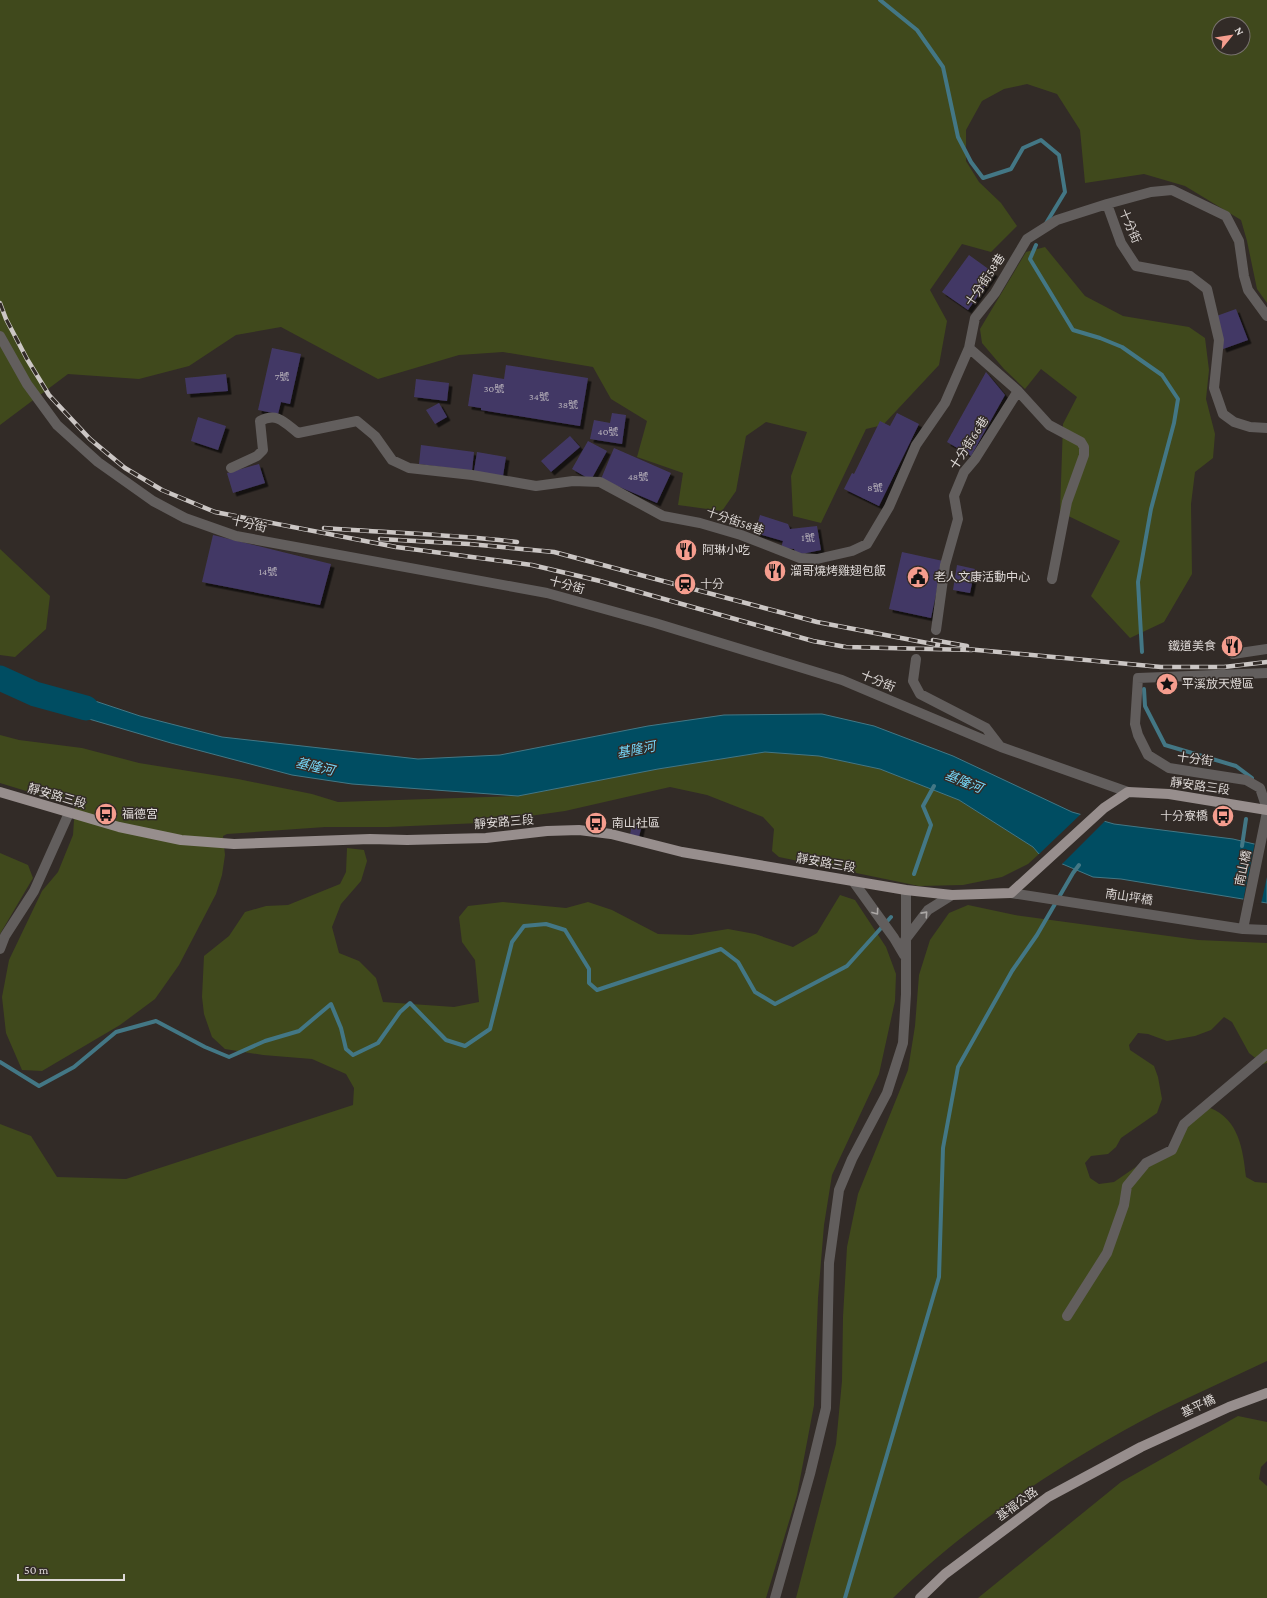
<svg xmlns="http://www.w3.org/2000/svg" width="1267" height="1598" font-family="'Crimson Pro','Noto Sans TC',serif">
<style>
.green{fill:#40491c;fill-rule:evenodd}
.water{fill:#004d62;stroke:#437785}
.pier{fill:#322b27}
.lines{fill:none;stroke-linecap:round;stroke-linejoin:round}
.stream{stroke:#437785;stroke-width:4}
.river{stroke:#004d62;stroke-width:25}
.building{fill:#433965;filter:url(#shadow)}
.minor{stroke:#625e5d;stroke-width:10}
.major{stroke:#978e8d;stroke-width:10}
.rail-casing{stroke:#cbc6c4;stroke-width:4.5}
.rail{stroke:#322b27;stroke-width:3;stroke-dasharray:9;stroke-linecap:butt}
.oneway{stroke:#aca8a6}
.labels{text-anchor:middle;stroke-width:3;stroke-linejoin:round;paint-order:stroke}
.number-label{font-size:10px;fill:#b7b1ba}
.street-label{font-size:12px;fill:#ded9d7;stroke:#322b27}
.poi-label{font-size:12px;fill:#ded9d7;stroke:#322b27;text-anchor:start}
.water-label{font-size:13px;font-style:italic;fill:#75d7f9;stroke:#322b27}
</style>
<defs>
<filter id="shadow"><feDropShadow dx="3.5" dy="3.5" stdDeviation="0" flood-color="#0009"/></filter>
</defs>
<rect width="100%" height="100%" fill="#322b27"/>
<path class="green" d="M0,0H1267V303L1257,289L1247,241L1241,220L1185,186L1144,174L1085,183L1080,130L1057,94L1027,84L1004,89L982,101L966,130V161L979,182L1001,203L1017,226L991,252L962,244L930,290L947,321L939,365L883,425L866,429L821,523L793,516L791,476L807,432L766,422L746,436L736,491L722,511L678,505L683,473L637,457L647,421L611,399L593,367L503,352L459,355L378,379L281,327L236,335L189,366L139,379L68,374L0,425ZM1219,24H1243V48H1219Z
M1045,247L1085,296L1123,316L1189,327L1205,338L1209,370L1206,399L1215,434L1213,458L1195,472L1191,504L1192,574L1164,622L1130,638L1091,596L1120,541L1060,512L1063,424L1077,397L1041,369L1025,389L1004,369L982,343L980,329L1026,252Z
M0,549L50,596L46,629L15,657L0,655Z
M0,735L19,740L82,748L139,763L238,779L312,794L338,802L518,796L658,769L765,752L819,756L880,769L959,800L1033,847L1039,854L1028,864L1002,877L963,885L919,886L779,857L772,851L774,829L763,817L707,795L670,787L565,811L480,823L388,827H325L227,834L223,836L225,855L222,875L216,894L179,965L155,999L120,1025L42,1071L22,1070L6,1033L2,997L9,960L42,891L58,872L73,835L75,806L0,783Z
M347,848L364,850L367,861L361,881L341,904L332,927L339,953L359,961L376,978L383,1002L454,1007L479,1002L475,960L462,942L459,917L468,906L503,902L566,908L588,902L612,910L658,934L691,935L728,929L755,934L793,947L817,933L840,895L855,900L886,947L896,974L895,1001L879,1074L832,1175L824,1225L818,1298L814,1405L797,1495L766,1598H0V1124L31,1136L57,1177L126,1179L353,1105L354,1088L346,1074L312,1059L263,1055L225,1049L212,1037L204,1014L202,997L204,956L229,936L245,912L266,906L288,905L340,884L346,872Z
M0,853L28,865L33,878L0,934Z
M968,905L1015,915L1198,940L1267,943V1063L1263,1064L1249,1053L1232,1022L1224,1017L1211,1030L1195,1036L1167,1041L1148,1034L1138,1033L1129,1045L1130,1050L1154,1066L1158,1077L1162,1099L1157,1113L1121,1138L1116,1147L1108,1154L1091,1156L1085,1163L1090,1178L1099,1184L1114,1182L1146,1160L1176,1147L1187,1125L1210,1108C1239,1119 1243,1150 1246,1177L1255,1182L1267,1183V1361C1219,1384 1169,1405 1123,1431C1041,1477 960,1532 893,1598H796L836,1444L842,1381L843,1317L847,1247L858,1194L908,1070L915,1026L919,975L930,940L949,913Z
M1238,1416L1267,1422V1461L1261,1467L1259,1479L1267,1486V1598H978L1121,1482Z"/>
<path class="water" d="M58,692L71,693L140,716L222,737L418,759L500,755L648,726L724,715L822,714L874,726L953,756L1072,812L1114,824L1233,839L1267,847V903L1121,879L1093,877L1039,854L1033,847L959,800L880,769L819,756L765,752L658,769L518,796L352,784L292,775L171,743L48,707Z"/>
<path class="pier" d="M1082,813L1106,820L1061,865L1038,855Z
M1255,842L1267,845V877L1261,904L1243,901Z"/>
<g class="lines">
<path class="stream" d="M880,0L917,30L943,67L958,137L971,162L983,178L1011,169L1023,148L1041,140L1059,155L1065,192L1045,225
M1036,245L1030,259L1073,330L1100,338L1122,347L1162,375L1178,399L1174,423L1151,509L1138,582L1142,652
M1144,689L1145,706L1165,745L1236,766L1252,778
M1242,846L1246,819
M914,874L931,825L923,806L934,786
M0,1062L39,1086L74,1067L116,1032L156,1021L205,1047L229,1057L265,1041L299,1031L331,1004L341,1028L346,1049L353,1055L378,1043L400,1012L410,1003L446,1040L465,1046L490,1029L512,942L524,926L546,924L565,930L589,969V983L597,990L721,949L738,962L755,992L775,1004L847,966L891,917
M845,1598L939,1277L943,1148L958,1067L1012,971L1037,935L1073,873L1079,865"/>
<path class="river" d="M0,678L35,694L86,708"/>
</g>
<path class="building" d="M969,255L994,273L968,310L942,292Z
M1236,309L1248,340L1223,349L1211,318Z
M272,348L301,354L290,404L281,402L278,414L258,410Z
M506,365L588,378L580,426L481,410V408L468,406L473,374L504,379Z
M986,372L1005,395L971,456L947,442Z
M226,374L228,391L187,394L185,378Z
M416,379L449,383L447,401L414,397Z
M439,403L447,417L435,424L426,410Z
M612,413L626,415L622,444L590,439L594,420L610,423Z
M897,413L919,424L879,506L844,489L852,473L854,474L880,421L890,426Z
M198,417L226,426L218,450L191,441Z
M570,436L580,447L551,472L541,461Z
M588,441L607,451L591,480L572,469Z
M421,445L474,452L472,471L419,464Z
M614,448L671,473L657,503L601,479Z
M477,452L506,457L503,476L474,471Z
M259,464L265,483L233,493L227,473Z
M760,515L788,524L790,529L817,526L821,550L797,555L794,549L781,548L783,541L755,533Z
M213,535L331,564L320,605L202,582Z
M902,552L943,561L931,618L889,609Z
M957,565L975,569L970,593L953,590Z
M633,818L643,820L639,837L630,835Z"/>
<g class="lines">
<path class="minor" d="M1267,316L1248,290L1244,276L1239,241L1226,216L1172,190L1151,192L1107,204L1121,243L1136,266L1190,276L1207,289L1219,340L1214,388L1223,414L1234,422L1250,427L1267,428
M0,336L27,384L57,425L98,462L153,501L185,518L236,536L547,593L655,623L842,680L1001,747L1128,792
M969,348L1018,391L1049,425L1081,442L1084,447V455L1067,502L1052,579
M231,468L257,456L263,450L260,421C277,412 284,422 298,433L357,421L375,436L392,460L409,468L472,475L536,486L573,481L600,482L663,516L700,523L741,535L800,558L817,559L852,551L867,544L889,507L916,445L945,403L969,348L975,318L995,293L1027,239L1057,220L1107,204
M936,630L945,565L958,519L954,496L964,472L975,459L1018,391
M1233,654L1267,649
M916,659L913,681L920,694L986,728L999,745
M1267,673L1138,678L1135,724L1138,735L1148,755L1169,768L1246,780L1260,788L1267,809
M853,881L894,938L904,955
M1011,893L1243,929L1267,930
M1243,929L1267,812
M905,940L928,910L952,895
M0,949L5,936L34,891L69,813
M1067,1316L1107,1253L1124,1205L1127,1186L1146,1163L1172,1150L1184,1124L1267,1054
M775,1598L810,1474L826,1408L829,1263L839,1190L852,1159L887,1093L903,1043L906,994V890"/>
<path class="major" d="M0,792L119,827L181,840L234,844L370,839L407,840L486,838L547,831L579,830L611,834L682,852L906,890L952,895L1011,893L1104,808L1128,792L1169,794L1267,810
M920,1598L945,1574L1048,1497L1141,1447L1229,1407L1267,1393"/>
<g class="rail-casing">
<path id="rail" d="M0,303L6,319L27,359L49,395L90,439L125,468L162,490L215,512L396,547L532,565L600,581L813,641L846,647L972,650
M324,528C388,533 453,534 517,542
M380,539L469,544L554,552L817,622L938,645
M933,640L967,646
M966,649L1161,667H1224L1267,662"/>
</g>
<use href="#rail" class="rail"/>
</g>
<defs><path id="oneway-chevron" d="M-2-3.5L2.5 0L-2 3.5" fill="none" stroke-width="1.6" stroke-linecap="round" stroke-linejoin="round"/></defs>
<g class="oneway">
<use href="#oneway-chevron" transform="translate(876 912) rotate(54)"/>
<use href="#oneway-chevron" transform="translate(925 914) rotate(-48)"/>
</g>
<defs>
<g id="restaurant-disc" transform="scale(1.15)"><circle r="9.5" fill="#f59d8e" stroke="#322b27"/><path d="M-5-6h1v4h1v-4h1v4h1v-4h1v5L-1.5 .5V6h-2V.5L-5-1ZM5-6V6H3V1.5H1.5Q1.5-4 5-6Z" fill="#111"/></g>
<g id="civic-disc" transform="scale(1.15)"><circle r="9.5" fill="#f59d8e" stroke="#322b27"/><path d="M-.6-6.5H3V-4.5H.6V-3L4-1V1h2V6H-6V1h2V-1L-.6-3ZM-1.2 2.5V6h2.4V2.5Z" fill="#111"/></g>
<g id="station-disc" transform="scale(1.15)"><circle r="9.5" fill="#f59d8e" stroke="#322b27"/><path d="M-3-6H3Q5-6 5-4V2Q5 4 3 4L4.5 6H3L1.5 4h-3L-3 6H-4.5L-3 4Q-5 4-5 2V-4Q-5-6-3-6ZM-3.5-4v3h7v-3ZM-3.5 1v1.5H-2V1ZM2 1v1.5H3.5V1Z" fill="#111"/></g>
<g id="sight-disc" transform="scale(1.15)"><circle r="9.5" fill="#f59d8e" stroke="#322b27"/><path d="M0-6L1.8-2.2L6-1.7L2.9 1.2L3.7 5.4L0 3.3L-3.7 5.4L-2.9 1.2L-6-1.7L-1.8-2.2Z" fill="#111"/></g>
<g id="bus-disc" transform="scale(1.15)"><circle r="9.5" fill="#f59d8e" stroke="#322b27"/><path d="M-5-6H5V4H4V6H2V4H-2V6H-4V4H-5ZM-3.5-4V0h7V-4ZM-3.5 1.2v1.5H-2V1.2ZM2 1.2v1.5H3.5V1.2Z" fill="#111"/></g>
</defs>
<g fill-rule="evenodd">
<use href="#restaurant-disc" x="686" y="550"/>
<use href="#restaurant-disc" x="775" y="571"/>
<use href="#civic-disc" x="918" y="577"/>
<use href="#station-disc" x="685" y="584"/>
<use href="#restaurant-disc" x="1232" y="646"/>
<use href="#sight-disc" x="1167" y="684"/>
<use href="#bus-disc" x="106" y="814"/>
<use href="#bus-disc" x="1223" y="816"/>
<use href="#bus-disc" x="596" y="823"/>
</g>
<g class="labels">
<g class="number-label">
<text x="282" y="380">7號</text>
<text x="494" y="392">30號</text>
<text x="539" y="400">34號</text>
<text x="568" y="408">38號</text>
<text x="608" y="435">40號</text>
<text x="638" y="480">48號</text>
<text x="875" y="491">8號</text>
<text x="808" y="541">1號</text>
<text x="268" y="575">14號</text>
</g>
<g class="street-label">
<text transform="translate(1130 226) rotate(67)" y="4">十分街</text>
<text transform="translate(985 280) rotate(-56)" y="4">十分街58巷</text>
<text transform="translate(969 443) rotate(-57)" y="4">十分街66巷</text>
<text transform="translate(735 521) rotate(19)" y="4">十分街58巷</text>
<text transform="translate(249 524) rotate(13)" y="4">十分街</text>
<text transform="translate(567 585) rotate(15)" y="4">十分街</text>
<text transform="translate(878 681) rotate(23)" y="4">十分街</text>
<text transform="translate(1195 759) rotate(8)" y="4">十分街</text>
<text transform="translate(1200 786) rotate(8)" y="4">靜安路三段</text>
<text transform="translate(57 796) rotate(16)" y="4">靜安路三段</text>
<text transform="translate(504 822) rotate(-5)" y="4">靜安路三段</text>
<text transform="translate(826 863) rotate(10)" y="4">靜安路三段</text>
<text transform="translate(1243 868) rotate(-78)" y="4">南山橋</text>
<text transform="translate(1129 897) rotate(9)" y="4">南山坪橋</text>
<text transform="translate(1198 1406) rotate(-25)" y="4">基平橋</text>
<text transform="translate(1017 1504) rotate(-36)" y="4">基福公路</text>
</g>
<g class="poi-label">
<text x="702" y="554">阿琳小吃</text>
<text x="790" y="575">溜哥燒烤雞翅包飯</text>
<text x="934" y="581">老人文康活動中心</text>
<text x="700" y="588">十分</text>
<text x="1216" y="650" text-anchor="end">鐵道美食</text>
<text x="1182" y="688">平溪放天燈區</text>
<text x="122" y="818">福德宮</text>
<text x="1208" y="820" text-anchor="end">十分寮橋</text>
<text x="612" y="827">南山社區</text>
</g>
<g class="water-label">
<text transform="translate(636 749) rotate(-11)" y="5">基隆河</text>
<text transform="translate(315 766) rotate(13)" y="5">基隆河</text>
<text transform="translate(964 781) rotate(22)" y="5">基隆河</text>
</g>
</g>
<g transform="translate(1231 36) rotate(60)"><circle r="19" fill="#322b27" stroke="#77716d"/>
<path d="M0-3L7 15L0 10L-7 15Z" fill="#f59d8e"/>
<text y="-6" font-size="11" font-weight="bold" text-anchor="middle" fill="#ded9d7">N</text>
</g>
<path d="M18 1574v6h106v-6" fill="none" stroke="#ded9d7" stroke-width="2"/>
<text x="24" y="1574" font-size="12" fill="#ded9d7" stroke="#322b27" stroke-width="3" paint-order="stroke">50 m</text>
</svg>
